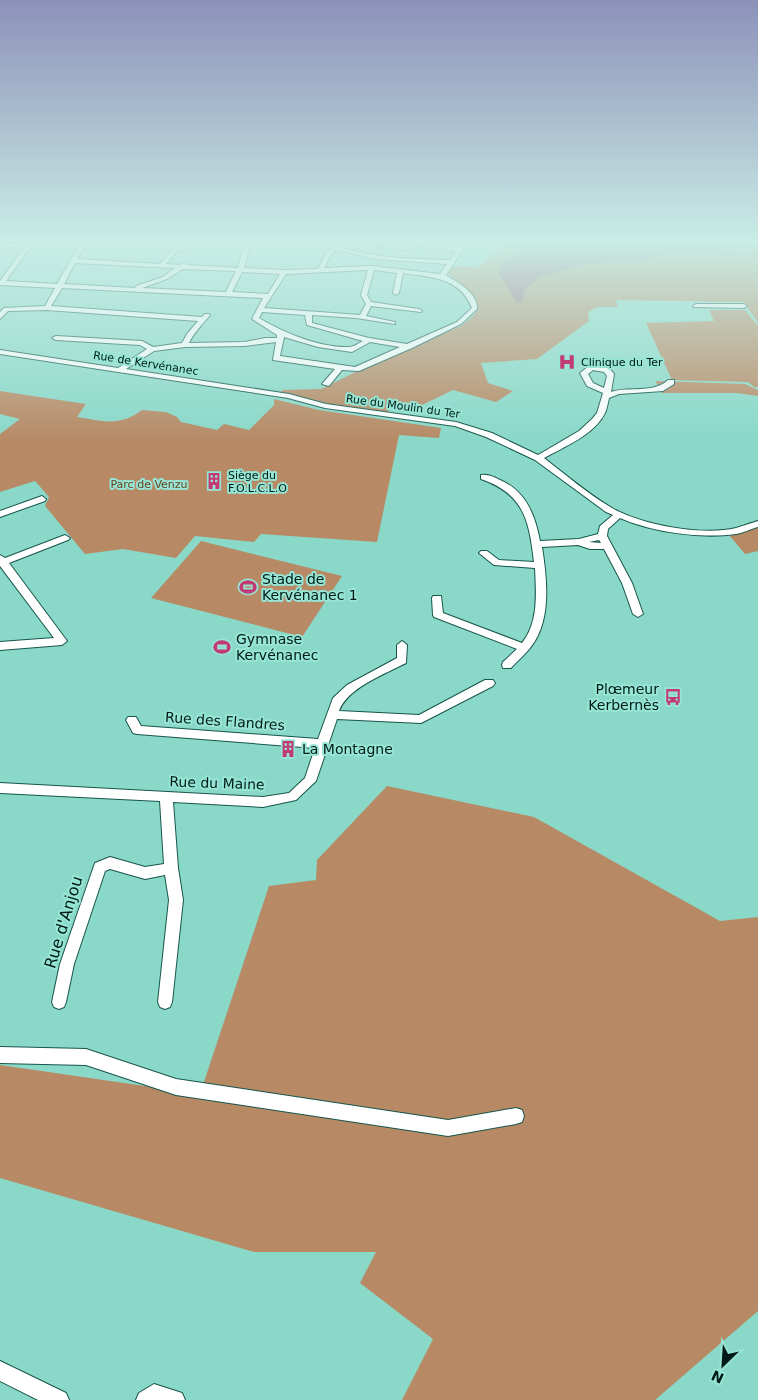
<svg xmlns="http://www.w3.org/2000/svg" width="758" height="1400" font-family="'DejaVu Sans',sans-serif">
<style>
.green{fill:#b78a65}
.water{fill:#a25c72}
.lines{fill:none;stroke-linecap:round;stroke-linejoin:round}
.minor-casing{stroke:#16554b;stroke-width:2}
.minor{fill:#fff;fill-rule:evenodd}
.labels{text-anchor:middle;stroke-width:4;stroke-linejoin:round;paint-order:stroke}
.far-poi-label{font-size:11px;fill:#001b16;stroke:#96e5d5;text-anchor:start}
.far-street-label{font-size:11px;fill:#001b16;stroke:#96e5d5}
.far-park-label{font-size:11px;fill:#69411e;stroke:#96e5d5}
.poi-label{font-size:14px;fill:#001b16;stroke:#96e5d5;text-anchor:start}
.street-label{font-size:14px;fill:#001b16;stroke:#96e5d5}
.near-street-label{font-size:16px;fill:#001b16;stroke:#96e5d5}
</style>
<rect width="100%" height="100%" fill="#8ad8c8"/>
<path class="green" d="M506,244H529L525,246L520,254L508,259C507,281 502,288 522,301L525,290L539,277L587,264L644,261L657,255L758,248V323L744,302L616,300L618,307H597L588,312L589,321L537,359L481,363L488,383L513,391L496,402L453,390L416,408L393,404L387,413L329,404L281,392L283,390L321,389L376,362L461,326L473,316L478,308L476,298L463,285L450,277L448,272L451,266L479,267Z
M709,310H745L758,326V387H754L748,382L672,380L646,323L714,321Z
M655,381L745,384L758,390V396L737,393H662Z
M0,391L86,404L77,417C104,421 119,427 142,410L166,412L177,417L181,422L217,430L224,424L249,430L274,405V399L319,410L441,428L439,438L399,435L377,542L261,534L254,542L195,536L176,558L123,549L85,554L45,506L49,497L35,481L0,492V434L20,419L0,414Z
M758,528V551L745,554L729,535Z
M201,541L342,576L302,637L151,598Z
M387,786L534,817L720,921L758,917V1311L655,1400H402L433,1339L360,1283L376,1252H254L0,1178V1065L200,1094L269,886L316,880L317,860Z"/>
<path class="water" d="M529,244H758V248L657,255L644,261L587,264L539,277L525,290L522,302L517,303L497,270L508,259L520,254L525,246Z"/>
<g class="lines">
<g class="minor-casing">
<path id="minor" d="M0,244H34L31,246L6,281L57,284L80,244H86L77,259L160,264L173,249L186,244L188,245V247L177,251L166,264L180,265L184,263L187,265L238,268L244,244H250L244,268L284,270L318,269L326,253L336,244H342L339,247C375,258 412,259 450,260L456,251L422,246L403,250L374,244L403,246L427,244L458,248L461,244H467L446,275C458,283 478,293 477,309L461,324L412,348L359,371L342,370L329,386L322,384L335,369L273,360L276,342L245,346L185,347L154,351L126,369L289,394L326,404L456,422L492,433L538,455L579,431L592,419L597,413L603,393L587,386L580,373L589,366L609,368L614,374L611,392C629,386 653,394 668,380H674V384L663,391L619,394L609,398C608,402 607,409 605,413C594,435 564,447 544,458C566,475 588,494 612,508C642,525 702,536 736,528C743,526 751,523 758,521V527C751,529 743,533 736,534C701,539 652,532 620,518L608,529L607,536L632,583L643,614L638,617L633,614L622,583L604,549H590L578,545L542,547C547,579 552,621 530,648C525,655 517,661 511,668H503L502,665L503,662L517,649L434,617L433,615L432,598L433,596H441L443,613L522,643C539,622 536,593 535,568L494,565L479,553L481,551H487L499,560L534,562C529,520 524,494 481,479V475C488,474 494,477 500,480C526,491 535,515 540,541L579,539L598,534L600,526L613,515L606,512L535,460L486,437L455,426L325,408L288,398L0,354V350L118,368L147,349L140,345L56,340L52,338L56,336L142,341L153,347L182,343L187,334L198,321L47,310L8,311L0,319V312L4,308L45,306L55,288L0,285V281L25,246L0,248ZM336,250L377,259L447,264L440,274L372,266L324,268L331,255ZM75,263L175,268L163,277L136,286L135,288L64,284ZM183,269L236,271L226,292L142,288L167,279ZM368,270L361,295L366,304L360,315L264,308L286,274ZM374,270L397,273L393,293L396,295L399,293L403,273C430,277 460,277 472,308L457,322L407,344L369,338L312,323V315L356,318L395,324V322L366,316L371,306L421,312L422,311L419,309L371,302L367,295ZM242,272L280,274L268,294L232,292ZM62,288L263,298L252,319L277,335V338H265L245,342L189,343C194,332 203,324 210,315L209,314H205L202,317L51,306ZM262,312L305,315L307,325L363,341C359,343 354,347 349,347C320,348 284,333 259,318ZM284,337L318,347L352,352L370,342L400,347L355,367L280,356ZM593,370L604,372L607,376L604,388L593,383L588,374ZM599,540L601,543L589,542Z
M696,304H744L747,306L744,308L694,307L693,306Z
M42,496L46,499L45,501L0,517V511Z
M65,535L70,538L68,540L9,563L67,641L62,645L0,650V642L54,638L0,566V555L5,558Z
M402,641L407,645L406,663C385,674 347,688 339,711L419,715L485,680H493L495,683L493,686L421,723L337,719L316,781L296,800L263,807L173,802L178,868L183,900L172,1002L170,1007L165,1009L160,1007L158,1002L169,900L165,875L145,879L110,869L105,871L74,964L66,1002L64,1007L59,1009L54,1007L52,1002L60,964L95,863L110,857L145,867L164,864L160,801L0,793V783L263,797L289,793L305,778L315,748L137,734L133,733L126,720L128,717H136L141,726L318,739L333,698L347,685L397,658V645Z
M0,1047L86,1049L176,1079L448,1120L516,1108L522,1110L524,1116L522,1122L516,1124L448,1136L176,1095L86,1065L0,1063Z
M0,1361L66,1393L69,1400H38L0,1381Z
M154,1384L182,1393L185,1400H136L139,1393Z"/>
</g>
<use href="#minor" class="minor"/>
</g>
<linearGradient id="sky" x2="0" y2="1"><stop stop-color="#8c91b9"/><stop offset="0.55" stop-color="#caede6"/><stop offset="1" stop-color="#caede6" stop-opacity="0"/></linearGradient>
<rect width="758" height="440" fill="url(#sky)"/>
<defs>
<g id="hospital-bare" transform="scale(1.35)"><path d="M-5-5h3v3.5h4V-5h3V5h-3V1.5h-4V5h-3Z" fill="#c33971" stroke="#96e5d5" stroke-width="2.5" paint-order="stroke"/></g>
<g id="building-bare" transform="scale(1.35)"><path d="M-4-6H4V6H1V3H-1V6H-4ZM-2.5-4.3h1.7v1.8h-1.7ZM.8-4.3h1.7v1.8H.8ZM-2.5-1h1.7V.8h-1.7ZM.8-1h1.7V.8H.8Z" fill="#c33971" stroke="#96e5d5" stroke-width="2.5" paint-order="stroke"/></g>
<g id="stadium-bare" transform="scale(1.35)"><path d="M0-5a6.5 5 0 1 0 0 10a6.5 5 0 1 0 0-10ZM-3.5-1.8h7v3.6h-7Z" fill="#c33971" stroke="#96e5d5" stroke-width="2.5" paint-order="stroke"/></g>
<g id="bus-bare" transform="scale(1.35)"><path d="M-5-6H5V4H4V6H2V4H-2V6H-4V4H-5ZM-3.5-4V0h7V-4ZM-3.5 1.2v1.5H-2V1.2ZM2 1.2v1.5H3.5V1.2Z" fill="#c33971" stroke="#96e5d5" stroke-width="2.5" paint-order="stroke"/></g>
</defs>
<g fill-rule="evenodd">
<use href="#hospital-bare" x="567" y="362"/>
<use href="#building-bare" x="214" y="481"/>
<use href="#stadium-bare" x="248" y="587"/>
<use href="#stadium-bare" x="222" y="647"/>
<use href="#bus-bare" x="673" y="697"/>
<use href="#building-bare" x="288" y="749"/>
</g>
<g class="labels">
<g class="far-poi-label">
<text x="581" y="366">Clinique du Ter</text>
<text x="228" y="479">Siège du<tspan x="228" dy="13">F.O.L.C.L.O</tspan></text>
</g>
<g class="far-street-label">
<text transform="translate(146 363) rotate(9)" y="4">Rue de Kervénanec</text>
<text transform="translate(403 406) rotate(8)" y="4">Rue du Moulin du Ter</text>
</g>
<g class="far-park-label">
<text x="149" y="488">Parc de Venzu</text>
</g>
<g class="poi-label">
<text x="262" y="584">Stade de<tspan x="262" dy="16">Kervénanec 1</tspan></text>
<text x="236" y="644">Gymnase<tspan x="236" dy="16">Kervénanec</tspan></text>
<text x="659" y="694" text-anchor="end">Plœmeur<tspan x="659" dy="16">Kerbernès</tspan></text>
<text x="302" y="754">La Montagne</text>
</g>
<g class="street-label">
<text transform="translate(225 721) rotate(4)" y="5">Rue des Flandres</text>
<text transform="translate(217 783) rotate(2)" y="5">Rue du Maine</text>
</g>
<g class="near-street-label">
<text transform="translate(63 922) rotate(-73)" y="6">Rue d'Anjou</text>
</g>
</g>
<g transform="translate(723 1365) rotate(205)" stroke="#96e5d5" stroke-width="4" paint-order="stroke">
<path d="M0-4L9 19L0 12L-9 19Z" fill="#001b16"/>
<text y="-8" font-size="14" font-weight="bold" text-anchor="middle" fill="#001b16">N</text>
</g>
</svg>
